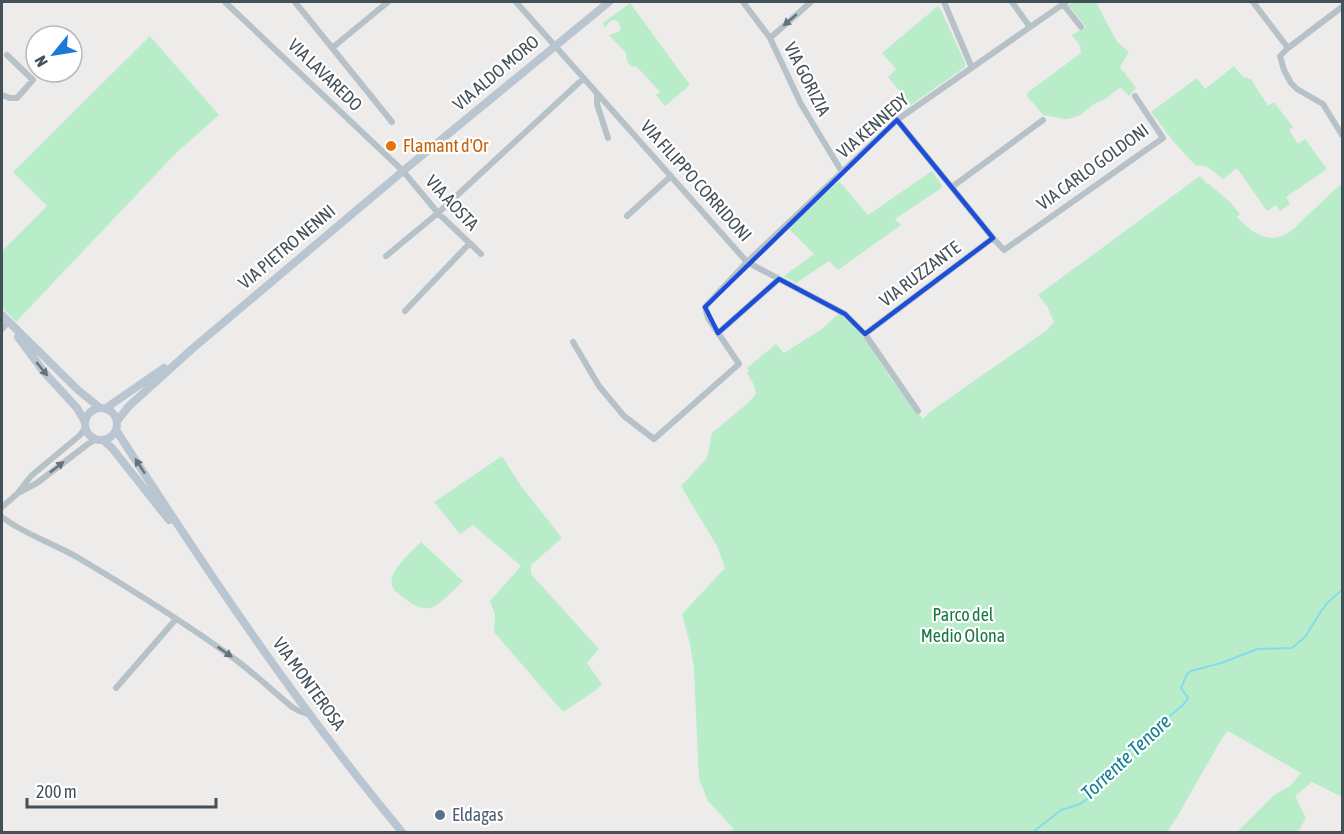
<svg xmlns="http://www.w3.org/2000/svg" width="1344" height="834" font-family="'Asap Condensed',sans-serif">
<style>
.green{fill:#b9edca}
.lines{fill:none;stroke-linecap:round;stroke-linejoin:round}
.stream{stroke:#87dbe9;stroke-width:2}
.minor{stroke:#b7c1c8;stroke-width:6}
.secondary{stroke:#b9c5d0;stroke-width:8}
.oneway{fill:#66727a}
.oneway2{fill:#67737c}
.marked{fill:none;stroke:#1d4ed8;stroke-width:4.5;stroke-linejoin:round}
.food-dot{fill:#e8710a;stroke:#fff;stroke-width:2}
.service-dot{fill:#5c6f8a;stroke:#fff;stroke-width:2}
.labels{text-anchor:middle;stroke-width:4.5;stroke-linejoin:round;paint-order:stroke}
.street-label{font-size:18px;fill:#445058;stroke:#fff}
.food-label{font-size:18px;fill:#c56008;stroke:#fff;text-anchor:start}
.park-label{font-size:18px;fill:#187741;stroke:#fff}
.service-label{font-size:18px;fill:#4e5e75;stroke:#fff;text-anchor:start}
.water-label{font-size:20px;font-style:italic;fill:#0f8093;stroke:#fff}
</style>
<rect width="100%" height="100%" fill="#eeebeb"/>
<path class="green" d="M1074,2H1096L1117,42L1129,52L1120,67L1136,88L1129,96L1121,88L1118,89L1104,100L1094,104L1080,115L1072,118L1064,119L1043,115L1027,96V93L1081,53L1080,46L1072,35L1086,27L1068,5Z
M630,3L690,85L665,106L656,95L660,92L637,67C629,67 626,61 626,53L609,35L618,32L621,29L618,21L613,20L609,22L605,28L603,23Z
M938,6L941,10L965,63V67L911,105L888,77L896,69L882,53Z
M150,36L219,115L176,153L16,322L2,307V251L47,206L13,172Z
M1234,66L1243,77L1251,79L1268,106L1274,102L1293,127L1289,130L1298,144L1305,139L1327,169L1286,197L1290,204L1280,211L1276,205L1267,211L1237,168L1223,179L1208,167L1195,165L1174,142L1151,112L1197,78L1205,89Z
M932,171L943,187L895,219L901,225L838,270L829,261L796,283L784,276L814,254L788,228L839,181L868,215Z
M1200,176L1207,184L1208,183L1231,203L1240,214L1237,217C1250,231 1267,245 1286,234C1294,230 1301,221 1308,215C1319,204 1331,194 1342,183V797L1312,782L1295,796L1306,818L1298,832H1237L1274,795L1290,786L1301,773L1228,731L1222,738L1177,817L1167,832H727L734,829L708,801L699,779L694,669L690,644L682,614L725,568L717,546L681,486L707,458L712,433L748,403L756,394L754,385L747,373L749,371L747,368L776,344L784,353L822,329L839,313L860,333L871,347L894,383H895L923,419L931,411L1047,330L1054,322L1047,306L1038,295Z
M502,456L521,486L562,538L531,565V574L599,649L587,663L602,684L596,690L563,712L494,632L495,615L490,601L521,566L473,525L460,534L434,502Z
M421,542L463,581C455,588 439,607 430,608C421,610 410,603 404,598C401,595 395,592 393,588C385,573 412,552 421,542Z"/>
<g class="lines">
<path class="stream" d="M1033,832L1061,810L1080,804L1087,799L1107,780L1128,751L1183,705L1188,698L1181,688L1187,674L1191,671L1221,663L1258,649L1292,648L1305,637L1320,613L1327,603L1342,590"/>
<path class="minor" d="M225,2L403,171L438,213L481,254
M295,2L392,122
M516,2L747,262L845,314L865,334L918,411
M743,2L770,38L801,104L842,172
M944,2L972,68
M1012,2L1030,27
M1253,2L1288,48
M1063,4L1081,27
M1342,7L1288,48L1280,56L1284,70L1291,83L1297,89L1323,104L1342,135
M770,38L811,2
M332,48L388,2
M597,94V104L608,138
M2,95L10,98H17L33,80L7,55
M897,120L993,238L1004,250L1163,138L1135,96
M952,187L1043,120
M627,216L671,176
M386,256L438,213L584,78
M405,311L469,244
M2,329L8,322
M718,333L779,279
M865,334L993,238
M573,342L599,386L624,416L654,439L739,364L708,318L705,307L747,262L897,120L1066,2
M20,492L37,483L88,444L95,440
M2,507L17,494L31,476L79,436L85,429
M2,517C25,535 56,544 82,560C134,591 187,624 236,660C256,675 274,692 292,707L299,711L308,714
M116,688L176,619"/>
<path class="secondary" d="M2,315L78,390L99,407
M18,337L44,372L77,408L85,422
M85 424a16 16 0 1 1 32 0a16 16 0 1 1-32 0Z
M106,408L164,368
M117,421L129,406L192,349L403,171L609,2
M116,430C205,568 297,706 402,832
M103,440L112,448L169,520"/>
</g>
<defs><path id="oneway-solid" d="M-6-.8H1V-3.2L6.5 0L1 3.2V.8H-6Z" transform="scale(1.5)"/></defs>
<g class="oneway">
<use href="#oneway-solid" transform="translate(790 20) rotate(139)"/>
<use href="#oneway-solid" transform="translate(57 467) rotate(-38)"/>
<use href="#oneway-solid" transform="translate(225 652) rotate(35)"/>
</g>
<g class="oneway2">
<use href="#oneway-solid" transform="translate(42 369) rotate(51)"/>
<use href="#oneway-solid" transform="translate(140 466) rotate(-123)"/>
</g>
<path class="marked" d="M897,120L993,238L865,334L845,314L779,279L718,333L705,307Z"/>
<circle class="food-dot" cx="391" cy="146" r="6"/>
<circle class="service-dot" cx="440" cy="815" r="6"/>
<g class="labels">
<g class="street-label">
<text transform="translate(496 73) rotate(-40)" y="6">VIA ALDO MORO</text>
<text transform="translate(325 75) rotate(44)" y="6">VIA LAVAREDO</text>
<text transform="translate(807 79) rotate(63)" y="6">VIA GORIZIA</text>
<text transform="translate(873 126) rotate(-41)" y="6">VIA KENNEDY</text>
<text transform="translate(1093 167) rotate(-36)" y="6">VIA CARLO GOLDONI</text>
<text transform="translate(696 181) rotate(48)" y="6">VIA FILIPPO CORRIDONI</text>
<text transform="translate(452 203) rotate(47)" y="6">VIA AOSTA</text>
<text transform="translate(287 247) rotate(-40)" y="6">VIA PIETRO NENNI</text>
<text transform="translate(920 274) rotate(-37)" y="6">VIA RUZZANTE</text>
<text transform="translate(309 684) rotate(54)" y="6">VIA MONTEROSA</text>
</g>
<g class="food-label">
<text x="403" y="152">Flamant d'Or</text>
</g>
<g class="park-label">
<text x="963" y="621">Parco del<tspan x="963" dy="21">Medio Olona</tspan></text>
</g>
<g class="service-label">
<text x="452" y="821">Eldagas</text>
</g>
<g class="water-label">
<text transform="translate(1126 757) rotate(-43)" y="7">Torrente Tenore</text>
</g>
</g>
<rect width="1344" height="834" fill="none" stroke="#445058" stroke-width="6"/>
<g transform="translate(54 54) rotate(240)"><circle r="28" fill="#ffffff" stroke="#b4b9bc" stroke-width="1.5"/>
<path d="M0-4.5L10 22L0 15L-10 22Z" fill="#1c7ad7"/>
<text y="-9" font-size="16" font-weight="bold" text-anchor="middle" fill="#445058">N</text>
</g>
<path d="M27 798v9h189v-9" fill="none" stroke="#445058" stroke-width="3"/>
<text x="36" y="798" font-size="18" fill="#445058" stroke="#ffffff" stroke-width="4.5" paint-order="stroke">200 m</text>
</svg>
